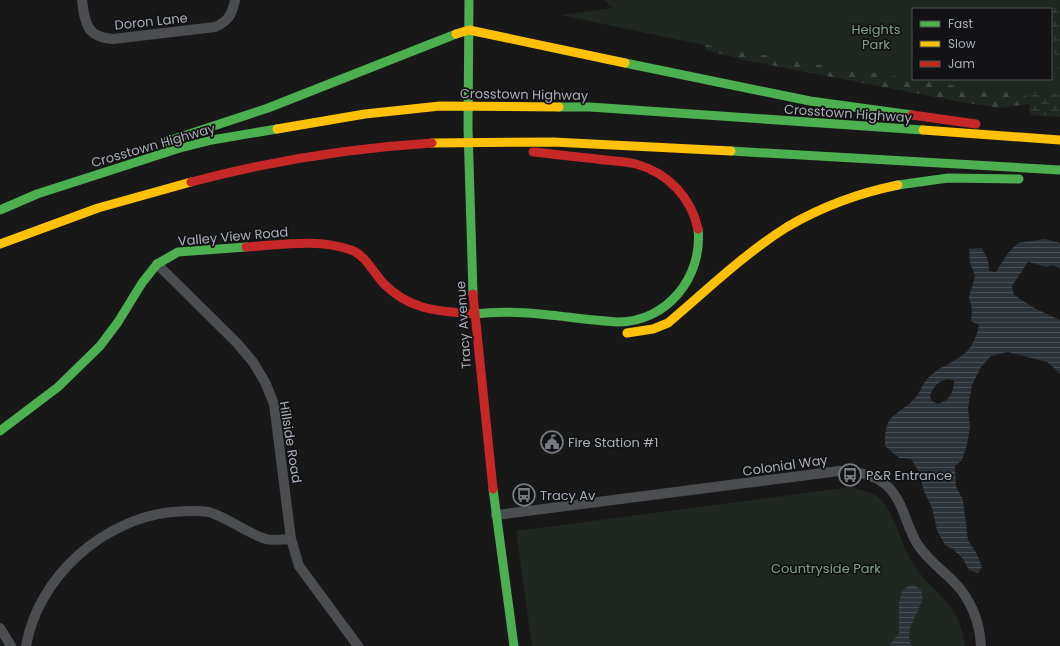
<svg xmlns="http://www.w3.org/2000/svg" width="1060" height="646" font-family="Poppins,sans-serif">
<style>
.forest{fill:url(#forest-firs)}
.wetland{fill:url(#wetland-marsh)}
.park{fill:#202721}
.water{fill:url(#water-rules);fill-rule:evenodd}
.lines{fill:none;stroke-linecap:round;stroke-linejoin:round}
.street{stroke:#4c4d51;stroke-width:10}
.fast{stroke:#4caf50;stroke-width:9}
.slow{stroke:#ffc107;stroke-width:9}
.jam{stroke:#c62828;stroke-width:9}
.labels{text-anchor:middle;stroke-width:3.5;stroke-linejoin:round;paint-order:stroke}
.street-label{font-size:13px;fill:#aaaeb8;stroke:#121214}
.park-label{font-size:13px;fill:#83a185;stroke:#121214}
.poi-label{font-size:13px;fill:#aaaeb8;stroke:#121214;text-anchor:start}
</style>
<defs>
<pattern id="forest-firs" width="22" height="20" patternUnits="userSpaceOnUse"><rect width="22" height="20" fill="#202721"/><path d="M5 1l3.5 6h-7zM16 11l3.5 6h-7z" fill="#3e443f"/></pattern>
<pattern id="wetland-marsh" width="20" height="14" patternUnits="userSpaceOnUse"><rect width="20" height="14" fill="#202721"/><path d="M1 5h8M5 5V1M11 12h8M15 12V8" fill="none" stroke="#3e443f"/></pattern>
<pattern id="water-rules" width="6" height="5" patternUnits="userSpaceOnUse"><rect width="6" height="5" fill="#2c3339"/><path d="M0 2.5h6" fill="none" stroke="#484e54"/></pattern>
</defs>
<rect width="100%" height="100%" fill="#181818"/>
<path class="forest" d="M913,9V79L1025,90L1029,104L1000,108L961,102L744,60L706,50L699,29L698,13Z"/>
<path class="wetland" d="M1033,0H1060V117L1030,115L1029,104L1025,90L1051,79V9H1029Z"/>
<path class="park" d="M603,0H1049L1050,9H913V79H1051V18L1060,94L964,87L815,64L689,42L561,15L613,8Z
M852,487C859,490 871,492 878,497C894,510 901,544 912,562C932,595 960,601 965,646H532L516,531Z"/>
<path class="water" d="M1045,239L1060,243V268L1052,265L1047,267L1028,262L1012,286L1014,295L1034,308L1060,320V373L1047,362L1008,352L991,356L981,367L972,385L968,408L970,427L967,445L962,460L955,466L956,486L963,500L968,540L977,554L982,567L978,573L969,570L963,559L953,549L945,545L937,530L932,508L924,491L919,472L911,459L899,458L885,446C884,411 897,418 916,397C921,391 923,382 930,376C952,357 971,362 979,325L971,321L972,310L969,297L975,276L970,263L969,249L982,248L988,260L989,271L996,272L1008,253L1018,243ZM949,379L954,381C953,393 950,400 938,404L932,401L930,397C932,387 939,380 949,379Z
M913,584L921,590L923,599L910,628L909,638L911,646H889L899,633V603L902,590Z"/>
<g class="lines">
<path class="street" d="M82,0C85,23 86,37 113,39L215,27C229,21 232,14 235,0
M157,264L237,343L253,362L265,382L274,404L291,539L299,566L358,646
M496,515L839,471C855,471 871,473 885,484C904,500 905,525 918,545C928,560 942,570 954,582C971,599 980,623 981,646
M0,628L11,646
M26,646C38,577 103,519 172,512C184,511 197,510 209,512C229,518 246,533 266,539C273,541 283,539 291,539"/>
<path class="fast" d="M469,0L468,128L473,294
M625,63L810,101L912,115
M559,107H590L923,130
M165,142L268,108L456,34
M731,151L1060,170
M898,185L948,178L1019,179
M0,210L37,194L180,148L212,140L277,129
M474,314C526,308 567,319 618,322C667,322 703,277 698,229
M0,431L58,387L100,346L118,322L142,283L157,264L178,252L246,247
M493,489L514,646"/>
<path class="slow" d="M456,34L469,30L625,63
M277,129L365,114L440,106L559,107
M923,130L1060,140
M432,143L553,142L731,151
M0,244L98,208L191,182
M627,333L653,329L668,323C707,290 744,254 787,227C821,207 859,193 898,185"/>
<path class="jam" d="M912,115L976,124
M533,152C554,154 575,157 597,159C609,161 624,161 636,164C668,173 691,197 698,229
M191,182C270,161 351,148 432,143
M246,247C281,245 317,238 351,250C366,255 374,274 384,284C411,311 439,311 474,314
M473,294L493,489"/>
</g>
<defs>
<g id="civic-ring" transform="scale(1.15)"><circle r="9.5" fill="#121214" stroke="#777a80" stroke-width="1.5"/><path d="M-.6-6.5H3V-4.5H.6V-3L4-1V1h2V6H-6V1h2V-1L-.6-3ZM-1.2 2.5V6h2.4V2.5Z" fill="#777a80"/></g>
<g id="bus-ring" transform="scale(1.15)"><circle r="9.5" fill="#121214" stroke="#777a80" stroke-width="1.5"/><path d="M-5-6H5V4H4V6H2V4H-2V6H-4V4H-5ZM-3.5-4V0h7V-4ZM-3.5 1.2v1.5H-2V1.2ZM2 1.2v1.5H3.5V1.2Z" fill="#777a80"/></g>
</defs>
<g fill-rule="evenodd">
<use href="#civic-ring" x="552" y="442"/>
<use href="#bus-ring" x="850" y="475"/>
<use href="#bus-ring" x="524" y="495"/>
</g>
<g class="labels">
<g class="street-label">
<text transform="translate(151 21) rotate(-6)" y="5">Doron Lane</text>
<text transform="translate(524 94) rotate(1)" y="5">Crosstown Highway</text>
<text transform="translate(848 113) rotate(4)" y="5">Crosstown Highway</text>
<text transform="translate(153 145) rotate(-16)" y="5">Crosstown Highway</text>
<text transform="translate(233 236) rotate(-5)" y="5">Valley View Road</text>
<text transform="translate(463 325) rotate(-94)" y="5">Tracy Avenue</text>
<text transform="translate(291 442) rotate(81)" y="5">Hillside Road</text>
<text transform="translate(785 465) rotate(-8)" y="5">Colonial Way</text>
</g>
<g class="park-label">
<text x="876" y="34">Heights<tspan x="876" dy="15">Park</tspan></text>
<text x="826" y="573">Countryside Park</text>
</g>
<g class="poi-label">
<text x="568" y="447">Fire Station #1</text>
<text x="866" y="480">P&amp;R Entrance</text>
<text x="540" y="500">Tracy Av</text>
</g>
</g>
<rect x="912" y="8" width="140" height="72" fill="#121214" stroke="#4f5056"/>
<rect x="920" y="21" width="20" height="6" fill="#4caf50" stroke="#4f5056"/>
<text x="948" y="28" font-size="12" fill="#aaaeb8">Fast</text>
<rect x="920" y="41" width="20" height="6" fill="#ffc107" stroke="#4f5056"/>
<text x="948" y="48" font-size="12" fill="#aaaeb8">Slow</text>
<rect x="920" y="61" width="20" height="6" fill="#c62828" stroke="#4f5056"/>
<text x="948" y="68" font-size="12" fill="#aaaeb8">Jam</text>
</svg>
